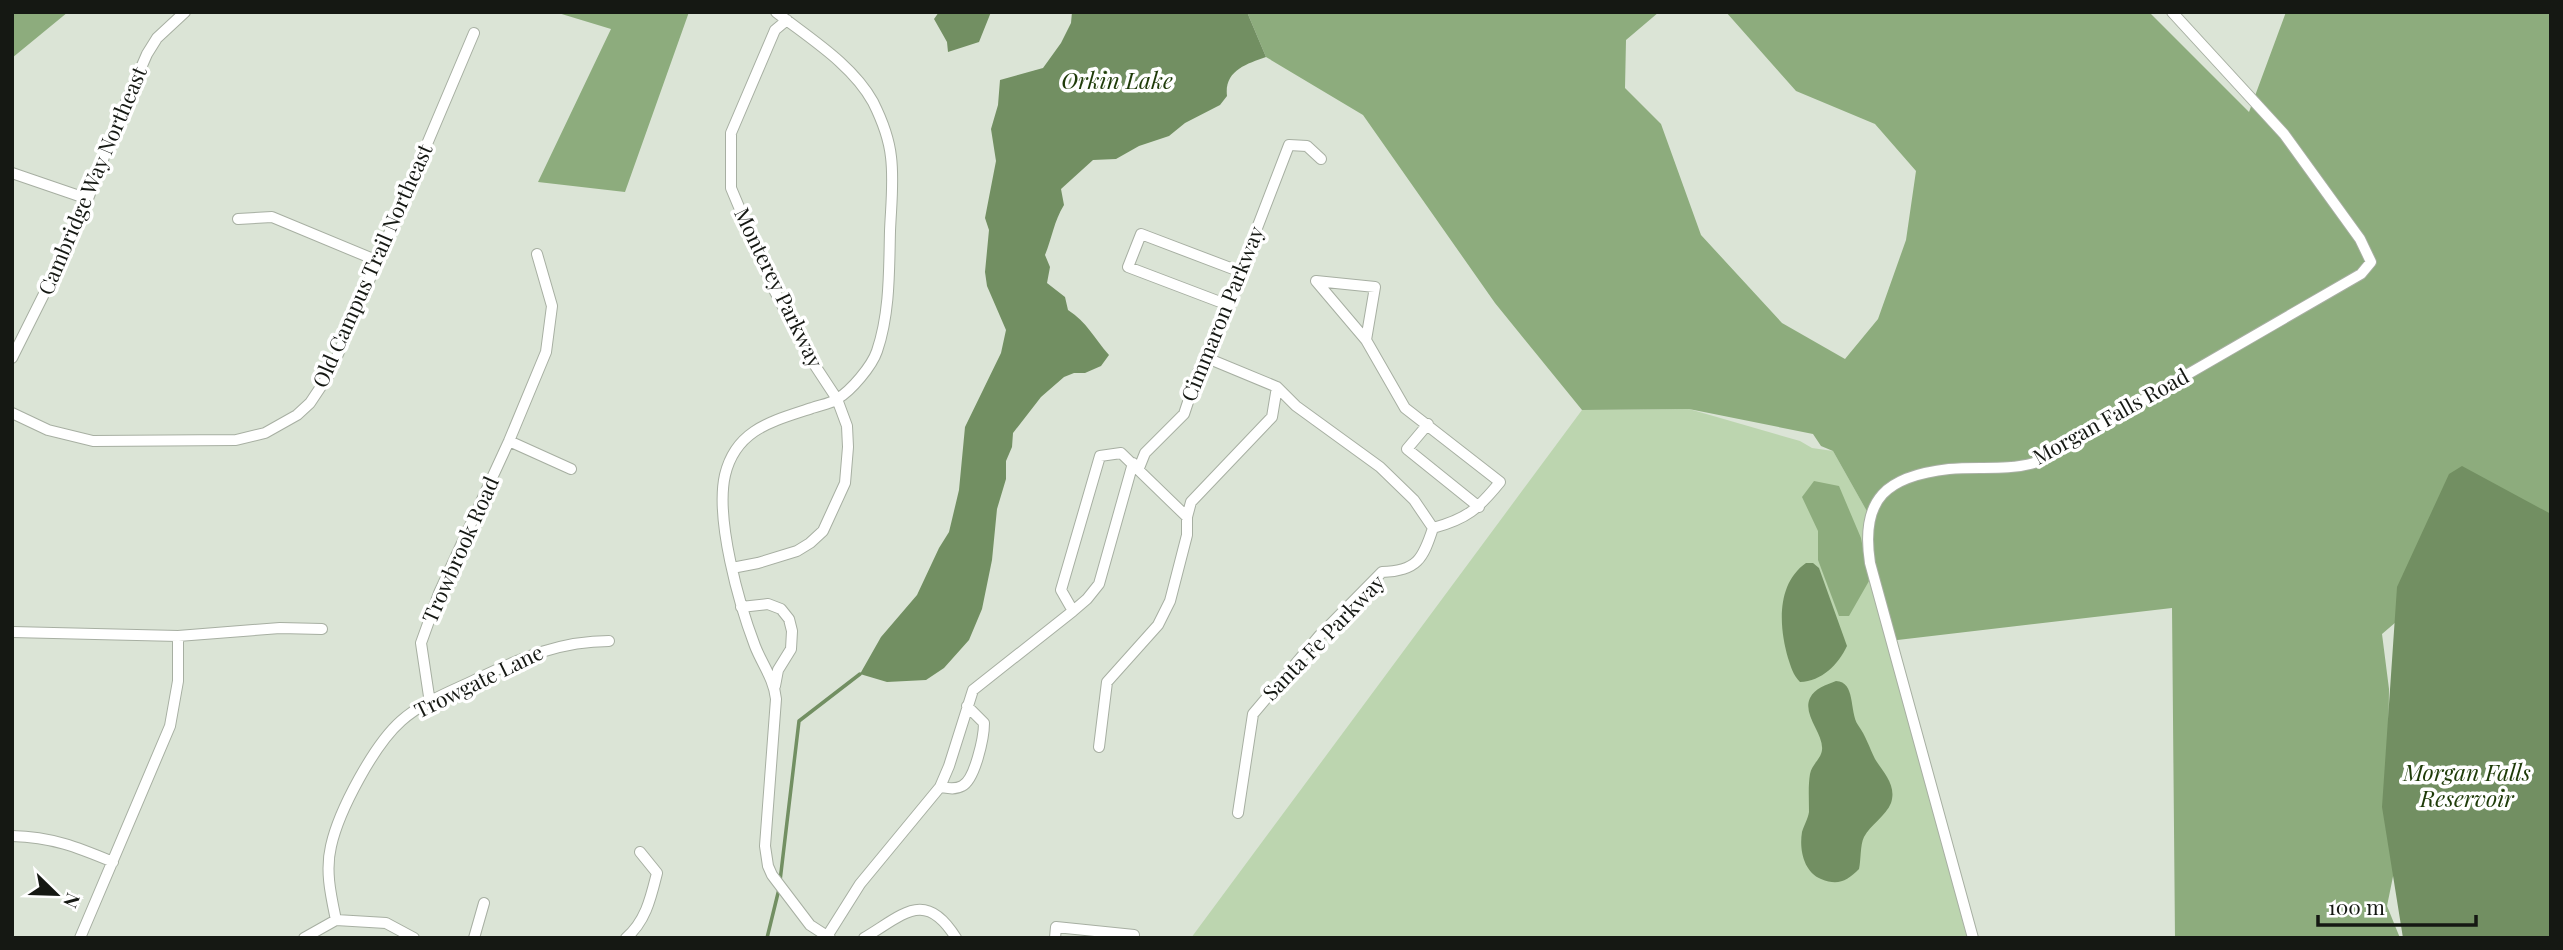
<svg xmlns="http://www.w3.org/2000/svg" width="2563" height="950" font-family="'Playfair Display',serif">
<style>
.green{fill:#bcd5af}
.forest{fill:#8dac7d}
.water{fill:#728f62}
.lines{fill:none;stroke-linecap:round;stroke-linejoin:round}
.stream{stroke:#728f62;stroke-width:3.5}
.minor-casing{stroke:#a7afa2;stroke-width:12}
.minor{stroke:#fff;stroke-width:10}
.labels{text-anchor:middle;stroke-width:7;stroke-linejoin:round;paint-order:stroke}
.street-label{font-size:21px;fill:#151813;stroke:#fff}
.water-label{font-size:23px;font-style:italic;fill:#1e3b08;stroke:#fff}
</style>
<rect width="100%" height="100%" fill="#dbe4d6"/>
<path class="green" d="M1689,409L1800,441L1812,448L1833,451L1869,515L1870,568L1967,938H1191L1582,410Z"/>
<path class="forest" d="M12,12H68L12,58Z
M555,12H689L625,192L538,182L611,29Z
M1247,12H1659L1626,40L1625,88L1661,124L1701,235L1782,323L1845,359L1878,319L1906,240L1916,171L1875,124L1796,91L1726,12H2149L2249,112L2286,12H2551V547L2417,604L2382,634L2389,689L2388,764L2401,837L2387,906L2400,938H2175L2172,608L1889,641L1870,568L1869,515L1833,451L1821,446L1813,434L1689,409L1582,410L1495,303L1363,115L1266,57Z
M1814,481L1839,486L1861,538L1869,581L1849,616H1839L1818,560V531L1802,497Z"/>
<path class="water" d="M939,12H991L979,42L948,52L947,42L934,19Z
M1072,12H1247L1266,57C1246,64 1224,71 1227,96L1220,105L1185,123L1169,136L1139,146L1116,159L1093,160L1061,189L1064,205C1054,221 1052,238 1045,255L1050,267L1047,283L1065,297L1068,310C1087,322 1094,338 1109,355L1101,366L1085,373H1074L1064,377L1041,397L1013,433L1012,447L1006,461V479L997,509L992,560L982,609L969,640L944,668L926,680L887,682L860,674L881,637L917,595L939,548L949,532L959,490L965,427L1001,353L1006,330L987,286L985,272L989,230L985,218L996,161L991,129L998,105L1000,80L1043,68L1061,43L1071,23Z
M2462,466L2551,514V938H2403L2382,807L2397,587L2449,474Z
M1806,563H1813L1819,568L1847,646C1838,665 1822,681 1800,682C1793,675 1791,667 1788,658C1779,627 1776,584 1806,563Z
M1836,681C1856,682 1849,711 1858,725C1866,736 1869,747 1875,759C1883,772 1897,785 1891,803C1886,816 1870,825 1864,837C1860,845 1861,860 1859,869C1847,881 1838,886 1821,879C1804,872 1799,850 1802,832C1804,825 1808,819 1809,812C1809,799 1808,786 1810,774C1812,764 1821,759 1822,750C1824,734 1802,715 1810,698C1815,688 1826,685 1836,681Z"/>
<g class="lines">
<path class="stream" d="M780,881L799,721L860,674
M767,938L779,889"/>
<g class="minor-casing">
<path id="minor" d="M776,12C809,38 852,64 873,102C881,118 889,138 891,157C894,181 891,206 890,231C889,270 890,313 877,351C872,366 851,391 837,399C830,404 820,405 812,408C773,421 736,429 725,475C715,519 739,604 755,646C762,664 774,679 776,699L765,846L768,866L772,875L810,925L830,938
M12,173L88,199
M238,219L272,217L378,261
M1316,281L1375,287L1366,340
M1228,305L1128,267L1141,234L1241,272
M12,358L76,230L117,123L147,54L157,38L185,12
M1207,358L1277,387L1296,406L1380,467L1414,500L1433,528
M12,413L48,430L93,441L236,440L265,433L297,415L310,403L330,373L474,33
M1428,424L1407,449L1479,507
M509,441L571,469
M1139,468L1145,453L1184,414L1198,372L1207,358L1289,145L1307,146L1321,159
M732,568L758,563L797,551L810,543L823,531L845,483L848,447L847,426L837,399L812,361L773,288L731,188V133L775,30L787,20
M741,607L768,604L781,609L789,619L792,631L791,649L778,670L775,686
M1073,611L1087,599L1099,584L1133,463
M12,632L178,636L280,628L322,629
M430,703L421,643L439,593L509,441L546,352L552,306L537,254
M1099,747L1107,682L1158,625L1170,601L1187,535V517L1191,502L1272,417L1277,387
M940,787C947,788 955,790 962,786C975,780 984,737 984,723L967,706
M1238,813L1253,714L1320,635L1382,572C1417,571 1423,559 1433,528C1467,519 1478,509 1500,482L1405,408L1366,340L1316,281
M12,836C52,837 77,847 113,862
M336,920C331,896 325,871 331,846C339,810 374,745 401,721C423,701 455,690 481,677C523,657 562,641 609,641
M80,938L170,726L178,681V636
M304,938L336,920L386,923L414,938
M474,938L484,903
M626,938C646,921 651,897 657,873L640,852
M826,938L860,884L940,787L949,766L973,690L1073,611L1061,590L1100,456L1121,453L1187,517
M864,938C903,915 925,888 956,938
M1055,938L1056,927L1134,935
M1973,938L1870,563C1860,498 1887,476 1949,469C1978,466 2006,471 2034,463L2361,274L2371,262L2360,239L2284,134L2172,12"/>
</g>
<use href="#minor" class="minor"/>
</g>
<g class="labels">
<g class="street-label">
<text transform="translate(93 181) rotate(-67)" y="7">Cambridge Way Northeast</text>
<text transform="translate(373 266) rotate(-66)" y="7">Old Campus Trail Northeast</text>
<text transform="translate(778 288) rotate(64)" y="7">Monterey Parkway</text>
<text transform="translate(1223 314) rotate(-68)" y="7">Cimmaron Parkway</text>
<text transform="translate(2111 417) rotate(-29)" y="7">Morgan Falls Road</text>
<text transform="translate(461 550) rotate(-66)" y="7">Trowbrook Road</text>
<text transform="translate(1324 638) rotate(-46)" y="7">Santa Fe Parkway</text>
<text transform="translate(479 682) rotate(-26)" y="7">Trowgate Lane</text>
</g>
<g class="water-label">
<text x="1117" y="89">Orkin Lake</text>
<text x="2467" y="781">Morgan Falls<tspan x="2467" dy="26">Reservoir</tspan></text>
</g>
</g>
<rect width="2563" height="950" fill="none" stroke="#151813" stroke-width="28"/>
<g transform="translate(56 894) rotate(113)" stroke="#ffffff" stroke-width="5" paint-order="stroke">
<path d="M0-5L12 26L0 18L-12 26Z" fill="#151813"/>
<text y="-10" font-size="19" font-weight="bold" text-anchor="middle" fill="#151813">N</text>
</g>
<path d="M2318 915v10h158v-10" fill="none" stroke="#151813" stroke-width="3.5"/>
<text x="2328" y="915" font-size="21" fill="#151813" stroke="#ffffff" stroke-width="5" paint-order="stroke">100 m</text>
</svg>
